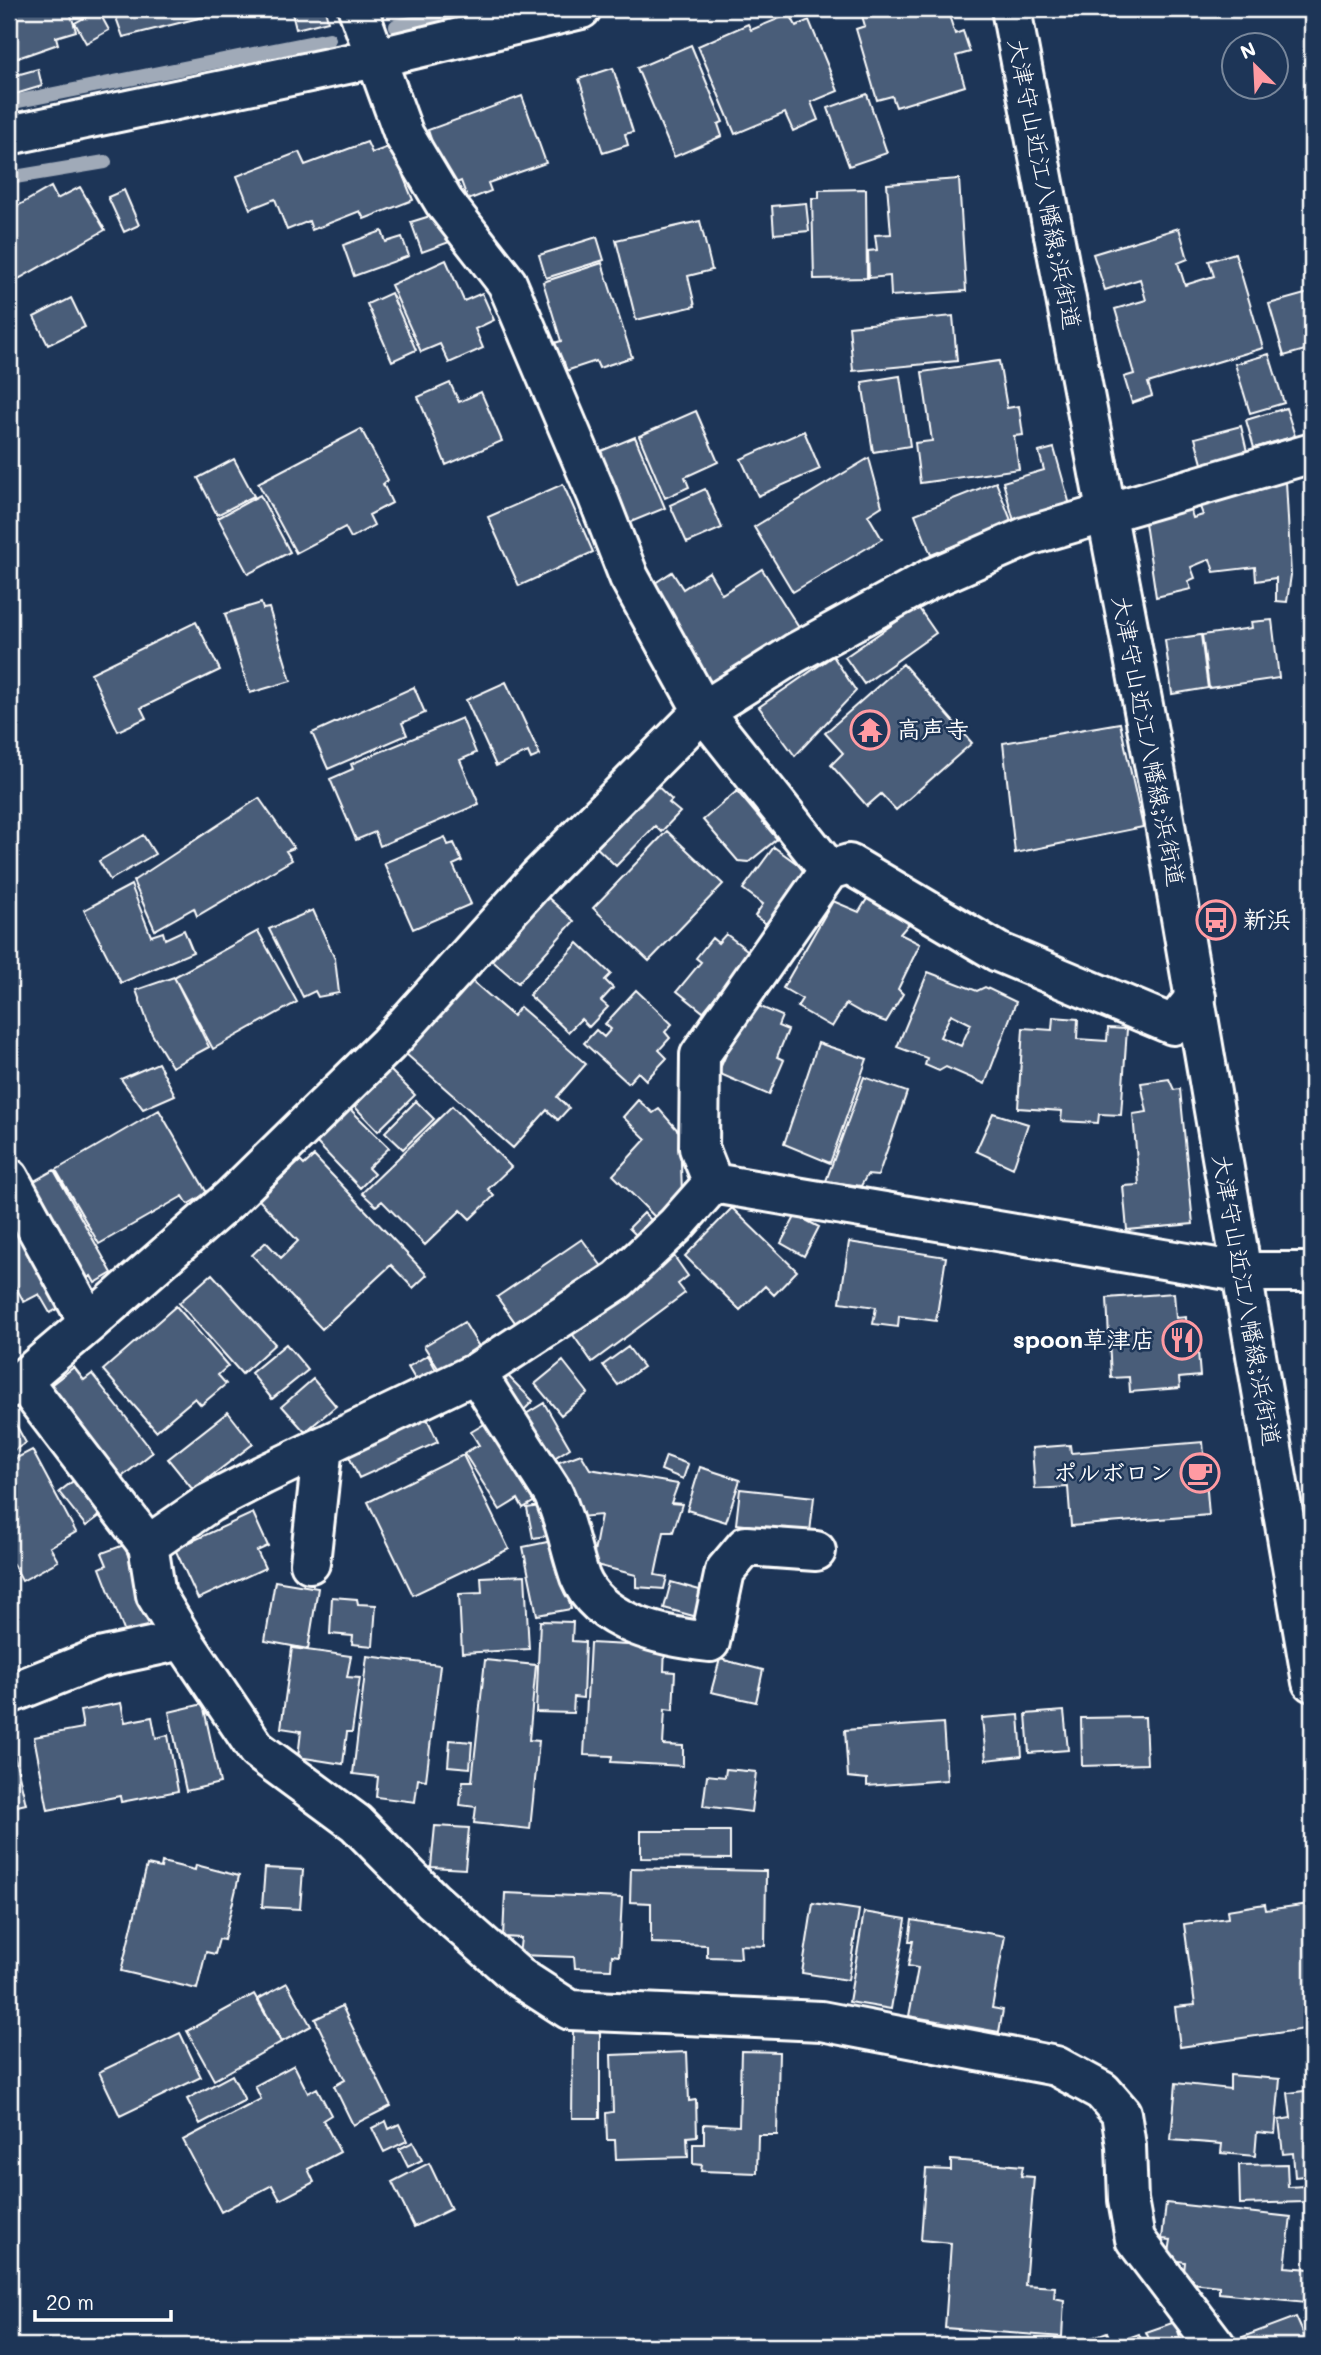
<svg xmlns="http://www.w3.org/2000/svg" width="1321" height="2355" font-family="Mali,'Klee One',sans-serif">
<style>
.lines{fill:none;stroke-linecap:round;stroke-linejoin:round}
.stream{stroke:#a0aab8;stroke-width:14}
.building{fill:#4a5d79;stroke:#fff;stroke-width:2;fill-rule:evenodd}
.minor-casing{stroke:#fff;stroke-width:44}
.major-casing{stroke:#fff;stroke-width:44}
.minor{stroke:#1d3557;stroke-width:38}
.major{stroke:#1d3557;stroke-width:38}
.labels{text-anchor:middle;stroke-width:5;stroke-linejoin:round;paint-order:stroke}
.street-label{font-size:24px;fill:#fff;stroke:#1d3557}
.poi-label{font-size:24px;font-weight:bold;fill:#fff;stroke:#1d3557;text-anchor:start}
</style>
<rect width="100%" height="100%" fill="#1d3557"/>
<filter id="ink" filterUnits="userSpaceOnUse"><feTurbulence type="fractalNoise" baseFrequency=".0143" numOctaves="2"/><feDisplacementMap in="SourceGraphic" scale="14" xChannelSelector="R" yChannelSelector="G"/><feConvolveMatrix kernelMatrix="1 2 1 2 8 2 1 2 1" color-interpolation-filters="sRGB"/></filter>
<g filter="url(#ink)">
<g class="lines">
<path class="stream" d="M396,26L478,9
M9,103L329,39
M9,178L105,162"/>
</g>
<path class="building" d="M9,9H84L85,10L71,15L76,31L56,37L58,44L9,61Z
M113,9H214L215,14L123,37Z
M291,9H325L328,21L296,29Z
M860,9H947L955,34L963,31L970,52L956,56L965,86L896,107L892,96L877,100L856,29L865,26Z
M98,10L109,30L86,43L75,23Z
M790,14L796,26L809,20L838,91L811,102L818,120L793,131L785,113L735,134L698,46L748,24L751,30Z
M691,45L723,122L718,124L722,136L674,157L637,68Z
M613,68L633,132L625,134L628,145L603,153L579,79Z
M38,69L42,86L9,96V77Z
M867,94L887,153L849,166L828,108Z
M522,96L546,163L488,183L491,191L468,200L461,181L447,187L428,130Z
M367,142L372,153L391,146L413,200L364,219L360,211L312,230L309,221L287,230L275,199L250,209L237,176L299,152L305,165Z
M959,179L966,291L891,296L890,276L869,278L868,251L877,250L875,235L891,234L887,184Z
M51,187L57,199L80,187L105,230L13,282L9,274V211Z
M866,189L867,278L814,279L812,198H819V190Z
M124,190L139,225L124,232L108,197Z
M806,203L809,231L774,234L772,206Z
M446,211L455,240L422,252L411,222Z
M700,221L712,270L688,276L695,306L636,320L616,240Z
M1179,228L1188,259L1178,263L1185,285L1214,276L1209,261L1235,253L1263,348L1148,383L1152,396L1132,403L1124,377L1134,374L1115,309L1146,300L1140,279L1105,290L1093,254Z
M382,231L386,242L402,237L409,256L354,276L343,245Z
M597,237L604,260L546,278L539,255Z
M446,260L464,301L482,293L494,320L475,329L483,348L449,363L440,344L421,352L391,285Z
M602,263L632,357L599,368L596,361L566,371L564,362L558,364L551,344L561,341L543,282Z
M1312,292V348L1284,356L1269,304Z
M391,293L416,350L392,361L367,304Z
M71,298L85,327L48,345L34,317Z
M953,316L957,361L853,371L849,326Z
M1269,354L1284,403L1250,413L1235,364Z
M999,361L1007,408L1019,406L1023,435L1014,436L1019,469L920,483L915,443L932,441L922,372Z
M900,376L910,446L873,452L862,382Z
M450,383L459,402L481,392L502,441L446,465L418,397Z
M1286,408L1295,436L1254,448L1246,420Z
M696,411L718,462L685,477L689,487L665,498L639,436Z
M1241,426L1248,456L1203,467L1195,438Z
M361,429L388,480L383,484L392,503L369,515L374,525L351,538L345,527L296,553L258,483Z
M804,431L820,469L758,496L741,459Z
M635,437L665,508L626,524L596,453Z
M1054,448L1070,505L1014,521L1003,482L1044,470L1039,452Z
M869,458L882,506L868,515L882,539L793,592L754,527Z
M234,459L254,496L217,515L198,478Z
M1286,481L1291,575L1287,602L1276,601V578L1256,581L1255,567L1214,572L1210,559L1191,567L1195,578L1188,581L1191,589L1156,597L1145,523L1190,508L1193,518L1203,515L1199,504Z
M996,482L1012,523L931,555L915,514Z
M563,484L593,552L519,586L488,517Z
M705,489L722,528L687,543L670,505Z
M260,495L290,552L248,574L218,518Z
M762,569L801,631L712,687L649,587L672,572L683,589L709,572L722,594Z
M261,603L263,609L269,608L291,681L250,693L225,614Z
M918,607L936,633L864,684L845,657Z
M1272,620L1279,678L1209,688L1202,635L1252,628L1251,622Z
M196,622L220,670L141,708L146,718L118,731L91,673Z
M1201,635L1208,688L1172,694L1165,640Z
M833,656L856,691L795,756L759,707Z
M903,664L972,743L896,810L881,794L867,806L831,765L843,753L825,733Z
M506,682L540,755L531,759L528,752L496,766L466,700Z
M414,687L425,713L402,723L407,735L328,769L312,733Z
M462,718L476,753L460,760L479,804L380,846L375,832L356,840L330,779L353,769L351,764Z
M1120,723L1143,827L1015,853L1003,743Z
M650,779L672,800L669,803L680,812L661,832L655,826L616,866L590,841Z
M737,791L777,839L749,862L738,861L703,820Z
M259,798L294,848L286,851L292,860L197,916L194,908L155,930L133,881Z
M667,831L723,884L649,961L593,908Z
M143,835L155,854L110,880L99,861Z
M445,837L448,845L454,843L462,861L453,865L471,904L413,929L384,863Z
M774,847L807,871L768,925L755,916L763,904L743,889Z
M876,884L919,912L900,934L920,944L898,989L903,994L886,1022L862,1013L846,1004L832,1027L797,1007L802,999L783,988L833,901L859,912Z
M131,885L151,936L163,932L165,939L184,930L193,952L121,983L84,910Z
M545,895L574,921L518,983L489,958Z
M313,910L335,959L339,993L318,997L315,991L303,997L269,929Z
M258,931L297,1002L213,1049L174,977Z
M726,934L751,953L703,1012L677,991L701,962L696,958L712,938L718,943Z
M578,943L611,974L605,980L613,988L601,1001L608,1007L589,1027L581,1019L568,1032L529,995Z
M928,972L977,991L985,987L1016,1002L985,1084L946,1067L939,1071L925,1065L927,1058L897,1047ZM951,1014L971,1024L961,1046L940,1037Z
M174,977L209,1047L172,1067L152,1034L136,990Z
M471,980L513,1016L520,1007L586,1064L557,1097L569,1108L558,1120L547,1110L513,1148L406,1054Z
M636,990L672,1024L665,1032L670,1038L659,1050L667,1058L646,1080L638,1072L628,1083L584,1043L596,1030L604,1037L611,1029L605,1024Z
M749,1002L782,1016L778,1026L788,1030L777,1057L784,1060L769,1095L718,1073Z
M1053,1017L1078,1019L1077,1039L1107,1041L1108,1028L1127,1029L1121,1115L1099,1114L1098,1123L1061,1121L1062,1111L1018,1108L1023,1028L1052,1030Z
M818,1043L867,1059L830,1163L784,1144Z
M158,1063L175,1095L143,1109L121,1079Z
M389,1069L415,1095L378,1131L353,1105Z
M864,1077L907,1092L878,1176L867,1175L861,1186L826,1181Z
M1169,1079L1174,1090L1180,1089L1193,1224L1127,1230L1123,1186L1139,1185L1133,1114L1147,1112L1141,1083Z
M638,1100L653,1113L659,1109L680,1133L682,1194L657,1219L613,1175L646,1139L623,1117Z
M416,1101L434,1119L403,1149L385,1132Z
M452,1106L511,1167L488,1189L494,1196L470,1219L461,1210L425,1245L382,1201L376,1206L362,1193Z
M349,1108L389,1148L368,1168L374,1174L360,1188L315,1141Z
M159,1110L207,1193L188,1204L183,1196L99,1244L56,1170Z
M993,1113L1028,1124L1013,1168L976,1151Z
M314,1156L427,1275L413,1288L391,1265L322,1329L252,1255L266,1242L281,1258L298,1241L259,1200L300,1161L304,1165Z
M54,1170L112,1273L95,1283L91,1276L83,1281L29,1184Z
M732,1208L797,1271L774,1295L765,1286L740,1310L685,1256Z
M644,1213L658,1227L643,1242L629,1228Z
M796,1215L819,1227L804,1256L781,1243Z
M18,1222L64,1305L50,1313L39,1294L24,1302L9,1275V1228Z
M582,1239L606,1272L522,1332L497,1297Z
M849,1242L946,1257L936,1321L899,1316L898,1327L873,1324L876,1307L840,1302Z
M674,1256L688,1276L678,1284L685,1293L592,1362L571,1332Z
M212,1274L275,1344L242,1374L179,1303Z
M1174,1293L1176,1318L1186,1317L1187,1339H1197L1200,1376L1179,1378L1180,1388L1130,1392L1129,1377L1111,1378L1107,1298Z
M176,1306L228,1366L218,1375L226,1384L201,1405L195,1398L156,1431L103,1370Z
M464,1322L481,1350L441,1373L424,1346Z
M286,1344L308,1370L272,1399L251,1373Z
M628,1347L643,1367L618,1385L603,1365Z
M428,1355L439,1375L419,1386L408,1367Z
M563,1361L588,1393L561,1415L535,1384Z
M74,1367L84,1380L92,1374L153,1452L114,1483L43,1391Z
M507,1375L533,1401L522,1412L496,1386Z
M313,1379L336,1406L305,1432L282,1406Z
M544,1403L570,1448L548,1462L521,1417Z
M228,1412L253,1444L193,1490L168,1459Z
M10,1414L26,1443L9,1453V1415Z
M425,1414L438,1442L359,1478L346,1450Z
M491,1420L540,1498L523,1508L518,1499L500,1510L464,1453L479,1445L471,1432Z
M1203,1442L1209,1515L1071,1526L1068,1487L1035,1489L1032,1448L1070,1445L1071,1453Z
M32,1450L76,1532L50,1547L58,1561L22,1581L13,1564L9,1566V1462Z
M581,1454L590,1469L678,1484L671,1503L682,1504L673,1532H664L655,1575L667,1577L664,1589L636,1587V1575L592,1564L601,1515L579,1517L554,1464Z
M463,1455L509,1549L413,1595L368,1502Z
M666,1456L688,1464L683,1479L661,1470Z
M700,1467L740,1480L726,1522L687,1510Z
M77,1478L105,1512L86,1526L59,1492Z
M740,1489L814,1497L810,1532L736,1524Z
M546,1505L552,1535L533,1538L527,1508Z
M253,1513L268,1546L257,1551L265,1568L198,1599L175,1549Z
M557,1540L571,1609L537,1615L523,1547Z
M124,1545L157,1630L128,1641L100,1568L107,1565L102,1553Z
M525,1575L529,1649L462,1653L459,1594L482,1593L481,1577Z
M275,1581L318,1588L308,1649L265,1641Z
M671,1582L703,1591L697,1617L664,1608Z
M332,1597L357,1599L358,1604L376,1605L373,1646L352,1644L353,1636L330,1634Z
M540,1621L573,1622L572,1641L585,1642L583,1698L574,1697L573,1713L536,1712Z
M590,1643L665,1647L664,1671L675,1672L673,1710L665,1709L663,1745L683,1746V1766L611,1762L612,1756L584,1755Z
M292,1648L351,1656L347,1677L360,1678L352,1732H347L343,1764L298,1757L301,1731L281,1728Z
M367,1656L440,1665L426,1780L418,1779L415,1802L376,1797L378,1777L353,1774Z
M720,1659L763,1670L756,1702L711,1692Z
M485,1660L536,1665L529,1740L539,1741L530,1829L474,1823L476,1807L460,1805L463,1781H472Z
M121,1703L125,1722L152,1717L156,1738L168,1735L178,1791L121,1802L120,1796L48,1810L34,1737L83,1728L80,1711Z
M203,1704L220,1783L186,1791L169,1712Z
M1064,1711L1068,1750L1029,1753L1026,1714Z
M1019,1715L1022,1756L986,1760L982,1718Z
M1145,1717L1147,1764L1082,1766L1081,1718Z
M943,1723L947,1780L867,1786V1779L848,1777L845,1730Z
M9,1734L26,1804L9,1808Z
M450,1740L472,1742L470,1768L448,1766Z
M726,1769L756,1772L751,1812L703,1806L707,1775L725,1777Z
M435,1826L469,1828L465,1869L431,1867Z
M641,1831H730V1859L641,1858Z
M162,1862L195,1870L196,1865L239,1876L224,1940L219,1939L215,1954L206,1952L197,1989L121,1971L147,1865L161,1868Z
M265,1868L303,1870L300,1909L262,1907Z
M631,1868L766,1871L765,1946L740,1945L741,1958L707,1957V1945L651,1943V1903L630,1902Z
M505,1893L622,1898L619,1956L612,1955L611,1969L575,1968L574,1957L519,1955L521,1938L503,1937Z
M813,1903L859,1910L848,1980L802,1973Z
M1265,1904L1266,1910L1310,1904L1312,1922V2028L1180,2047L1175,2007L1195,2005L1184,1924L1228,1918L1227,1910Z
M864,1912L906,1919L891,2009L849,2002Z
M912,1920L1005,1936L992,2008L1003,2010L999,2032L909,2016L918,1968L908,1966L913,1941H909Z
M287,1983L311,2026L282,2042L258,1999Z
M254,1994L281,2042L214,2080L187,2031Z
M342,2006L391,2106L353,2125L334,2086L345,2080L315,2019Z
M573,2031H600V2118H572Z
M180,2033L201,2077L120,2116L99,2072Z
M741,2051L779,2052L777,2135H758L757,2173L701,2171L702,2165L693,2164V2144H704V2124L739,2126Z
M687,2052L689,2101L696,2100L697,2136L687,2137L688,2157L616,2159L615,2140H607L606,2113L613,2112L611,2055Z
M294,2065L308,2093L317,2088L331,2115L323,2120L340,2152L308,2169L314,2182L280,2200L272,2185L221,2212L183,2140L261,2099L255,2086Z
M232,2075L245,2100L200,2124L187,2099Z
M1230,2075L1280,2079L1275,2134L1257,2132L1255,2156L1221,2153L1222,2144L1171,2140L1176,2083L1230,2089Z
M1312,2090V2175L1295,2177L1293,2153L1283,2154L1279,2120L1291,2118L1288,2093Z
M386,2121L389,2129L399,2124L407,2141L384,2152L372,2128Z
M413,2142L422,2160L408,2167L399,2149Z
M951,2160L1023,2166L1021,2176L1034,2177L1025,2285L1055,2287L1054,2298L1064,2300L1062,2337L945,2328L951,2243L921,2240L926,2169L951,2170Z
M429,2163L451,2209L414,2227L392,2182Z
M1287,2164L1288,2187L1305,2186V2202L1240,2204L1239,2165Z
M1166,2203L1291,2217L1285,2267L1310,2269L1306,2302L1219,2293V2286L1183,2282L1185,2262L1168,2259L1171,2240L1162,2239Z
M1296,2317L1308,2344L1312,2342V2346H1247L1240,2338Z
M1175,2322L1183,2346H1152L1146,2332Z
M1107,2332L1112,2344L1139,2334L1144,2346H1070Z"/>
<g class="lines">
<g class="minor-casing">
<path id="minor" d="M358,9L404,135L444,202L507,283L597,495L629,577L703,711L829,870L700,1055L699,1148L713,1183
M9,135L376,58L581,9
M829,870L849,864L998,952L1173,1025L1196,997
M9,1178L89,1323
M713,1183L676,1225L618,1280L476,1373L263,1475L209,1503L148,1545L156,1595L183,1640L257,1750L356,1823L432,1900L519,1977L570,2010L821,2021L1056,2066L1102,2091L1121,2113L1126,2146L1128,2200L1135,2239L1216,2346
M713,1183L1240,1272H1312
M476,1373L553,1493C566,1520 570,1549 580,1577C599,1624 665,1637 710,1642L725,1571L746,1546L816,1551
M22,1380L148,1545
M9,1388L22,1380L89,1323L231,1198L388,1044L538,878L703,711L795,653L930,579L1028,536L1312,453
M310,1563L323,1446
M9,1694L99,1658L183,1640"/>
</g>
<g class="major-casing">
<path id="major" d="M1011,9L1160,795L1312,1682"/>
</g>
<use href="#minor" class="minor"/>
<use href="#major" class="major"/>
</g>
</g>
<defs>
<g id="temple-ring" transform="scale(2.0125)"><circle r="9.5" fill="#1d3557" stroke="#ff9aa2" stroke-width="1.5"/><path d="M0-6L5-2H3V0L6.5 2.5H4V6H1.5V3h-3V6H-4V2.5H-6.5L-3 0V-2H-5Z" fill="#ff9aa2"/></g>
<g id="bus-ring" transform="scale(2.0125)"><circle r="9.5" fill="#1d3557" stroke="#ff9aa2" stroke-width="1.5"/><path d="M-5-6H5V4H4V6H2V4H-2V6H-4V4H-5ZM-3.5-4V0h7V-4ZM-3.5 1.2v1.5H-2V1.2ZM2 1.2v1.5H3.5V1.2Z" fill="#ff9aa2"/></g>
<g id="restaurant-ring" transform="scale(2.0125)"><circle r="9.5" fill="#1d3557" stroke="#ff9aa2" stroke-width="1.5"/><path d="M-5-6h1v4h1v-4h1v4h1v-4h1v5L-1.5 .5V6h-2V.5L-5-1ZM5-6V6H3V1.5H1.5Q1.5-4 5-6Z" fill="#ff9aa2"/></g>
<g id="cafe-ring" transform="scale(2.0125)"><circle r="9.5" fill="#1d3557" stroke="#ff9aa2" stroke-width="1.5"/><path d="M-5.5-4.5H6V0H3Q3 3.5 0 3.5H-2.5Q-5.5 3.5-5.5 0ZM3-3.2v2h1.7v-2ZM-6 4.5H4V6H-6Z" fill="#ff9aa2"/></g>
</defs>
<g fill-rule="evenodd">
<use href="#temple-ring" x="870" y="730"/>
<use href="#bus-ring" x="1216" y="920"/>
<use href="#restaurant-ring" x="1182" y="1340"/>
<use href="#cafe-ring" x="1200" y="1473"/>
</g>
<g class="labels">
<g class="street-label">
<text transform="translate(1044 184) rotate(79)" y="8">大津守山近江八幡線;浜街道</text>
<text transform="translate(1148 741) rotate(79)" y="8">大津守山近江八幡線;浜街道</text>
<text transform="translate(1246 1300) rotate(80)" y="8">大津守山近江八幡線;浜街道</text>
</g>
<g class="poi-label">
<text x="897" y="738">高声寺</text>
<text x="1243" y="928">新浜</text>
<text x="1155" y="1348" text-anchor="end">spoon草津店</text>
<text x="1173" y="1481" text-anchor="end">ポルボロン</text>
</g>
</g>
<rect width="1321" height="2355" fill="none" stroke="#1d3557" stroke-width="35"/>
<rect x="18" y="18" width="1286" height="2320" fill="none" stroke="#fff" stroke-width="2.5" filter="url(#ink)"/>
<g transform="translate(1255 66) rotate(336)"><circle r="33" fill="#1d3557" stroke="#77869a" stroke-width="2"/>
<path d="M0-5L12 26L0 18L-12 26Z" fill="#ff9aa2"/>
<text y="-10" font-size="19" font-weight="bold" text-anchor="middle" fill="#ffffff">N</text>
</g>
<path d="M35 2310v10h136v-10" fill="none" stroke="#ffffff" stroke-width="3.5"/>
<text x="46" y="2310" font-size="21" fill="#ffffff" stroke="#1d3557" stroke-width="5" paint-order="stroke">20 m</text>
</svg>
